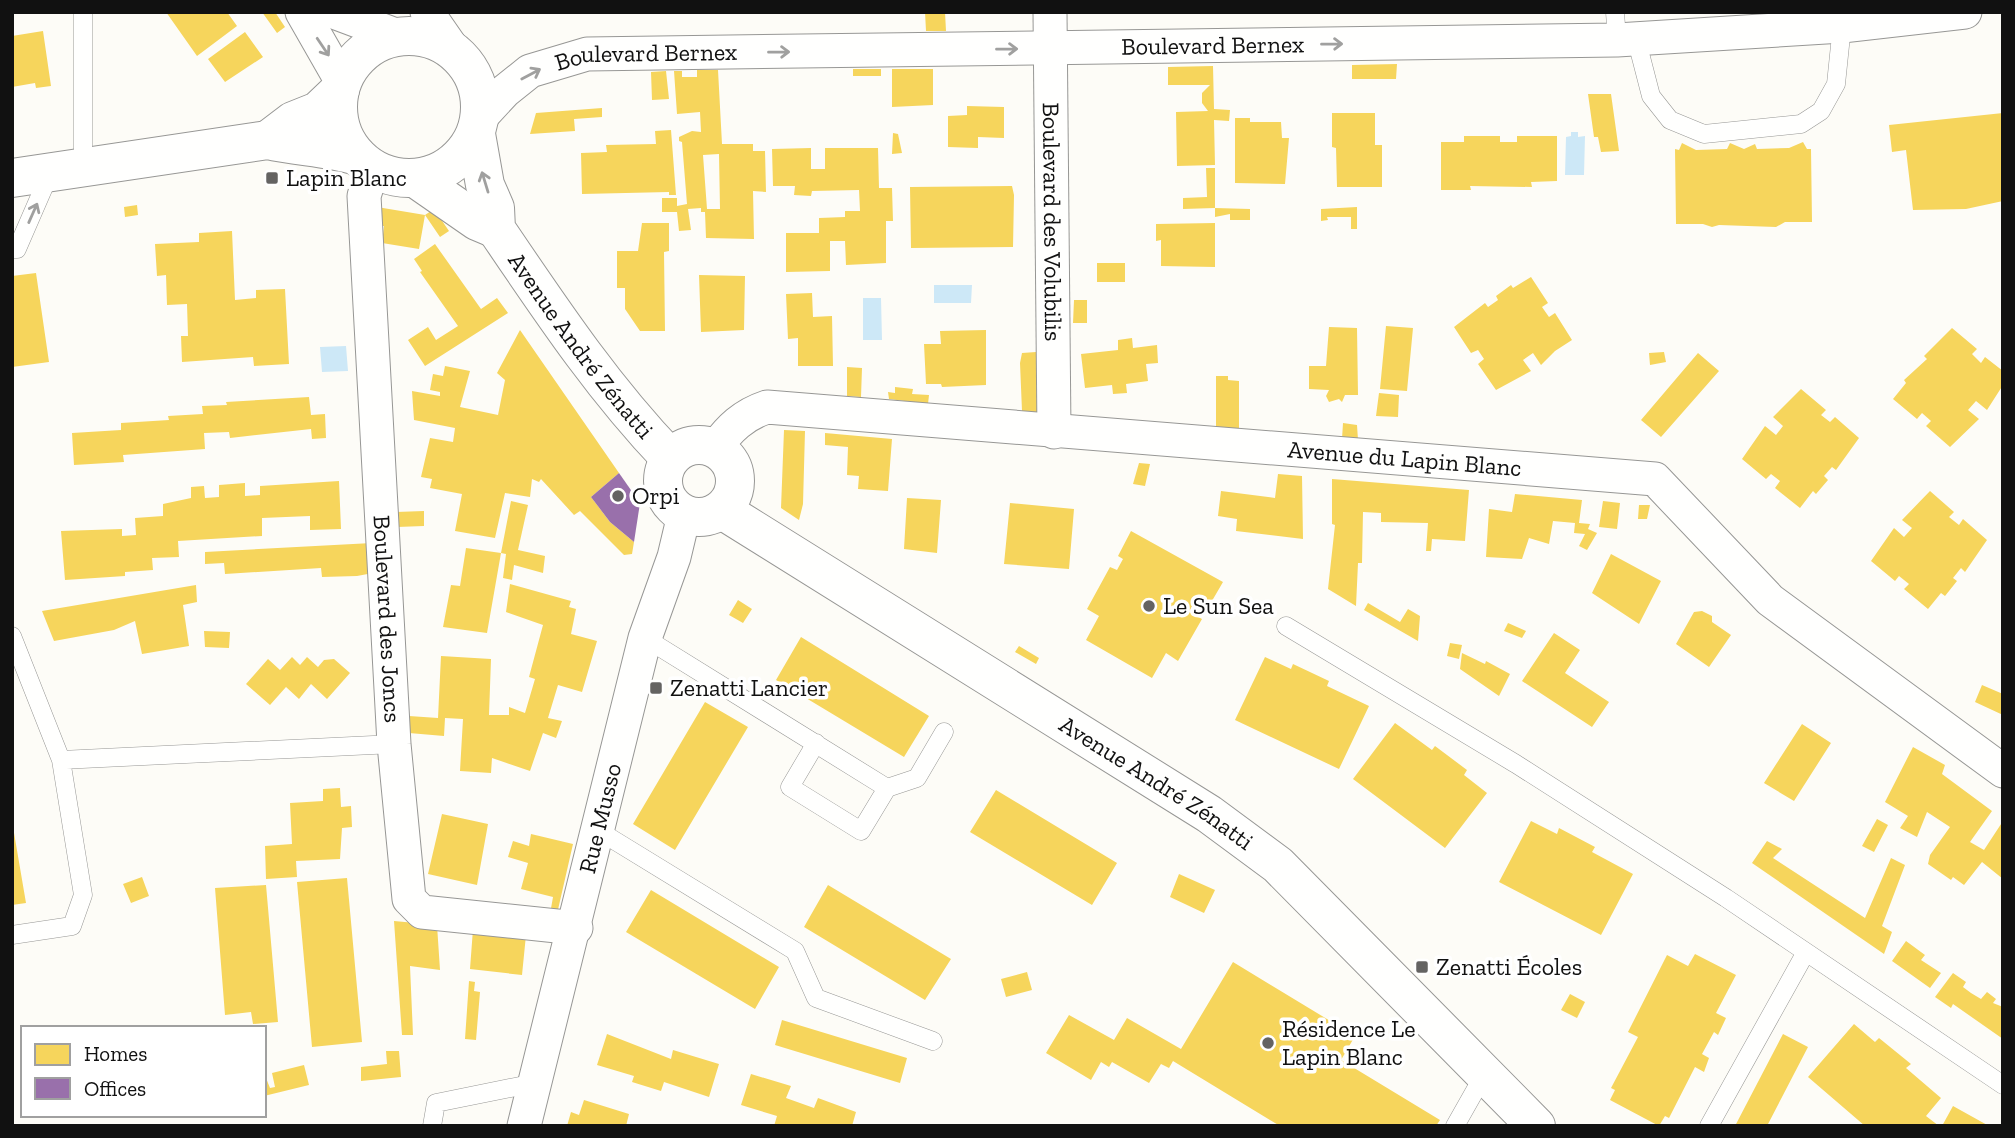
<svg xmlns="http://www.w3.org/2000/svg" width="2015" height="1138" font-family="'Zilla Slab',serif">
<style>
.water{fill:#cde8f7}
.homes{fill:#f6d55c;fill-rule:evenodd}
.offices{fill:#9970ab}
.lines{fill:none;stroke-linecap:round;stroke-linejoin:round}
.service-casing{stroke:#979795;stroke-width:19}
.minor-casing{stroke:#979795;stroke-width:35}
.tertiary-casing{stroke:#979795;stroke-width:40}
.service{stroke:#fffffe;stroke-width:18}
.minor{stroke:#fffffe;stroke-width:33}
.tertiary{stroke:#fffffe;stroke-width:38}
.oneway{stroke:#a0a09f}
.poi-dot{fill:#646362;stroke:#fff;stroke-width:2.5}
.labels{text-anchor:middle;stroke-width:7;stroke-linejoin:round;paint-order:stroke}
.street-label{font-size:24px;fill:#111;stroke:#fff}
.poi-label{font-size:24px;fill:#111;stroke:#fff;text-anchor:start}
</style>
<rect width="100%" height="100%" fill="#fdfcf7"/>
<path class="water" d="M1571,132H1578V137L1585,136L1584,175H1565L1566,137L1571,136Z
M934,285H972L971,303H934Z
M863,298H881L882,340H863Z
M346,346L348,371L322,372L320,347Z"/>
<path class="homes" d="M166,12H227L237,26L197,56Z
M262,12H275L285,27L277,33Z
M925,12H945L946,31H926Z
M43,31L51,86L36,88L35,83L12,87V36Z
M245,32L263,57L225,82L208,59Z
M1397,64L1396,79H1352V65Z
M1213,66L1214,109L1230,110L1229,121L1214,120L1215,165L1177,166L1176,112L1208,111L1202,103V93L1210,85H1168V67Z
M853,69H881V76H853Z
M892,69H933V105L892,107Z
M697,70H718L722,144H753V151H765L766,192L753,191L754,239L706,238L705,212H701V208L688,209L691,230L679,231L677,212H662V198H677V206L687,204L682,142L679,141V137L692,131L701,132L700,112L677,114L674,71H682V77H697ZM719,154L720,209H707L703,155Z
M666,71L669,99L652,100L651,72Z
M1588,94H1611L1619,151L1601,152L1598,137H1594Z
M967,106L1004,107V138L978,137V148L948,147V116L967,115Z
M602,108V117L574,119L575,131L530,134L536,113Z
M1332,113H1375V145H1382V187H1337L1336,148L1332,147Z
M2003,113V201L1966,209L1913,210L1906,150L1892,152L1889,125Z
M1235,118H1250V122H1281L1282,138H1289L1285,184L1235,183Z
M671,130L676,195H669V192L582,194L581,153L607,152L606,145L656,144L655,131Z
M893,133L898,134L902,153L892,154Z
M1464,136H1500V142H1517V136H1557V181L1531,182L1532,187L1470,186L1471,190H1441V142H1464Z
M1803,142L1807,149H1811L1812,222H1785L1776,227L1719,225L1712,227L1703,224H1676L1675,149L1679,150L1682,143L1696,150L1727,149L1730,143L1744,149L1755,144L1757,149L1789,148Z
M811,148V169H825V148H878L879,188H892L893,221H886V263L846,265L845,241H830V271L786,272V233H819V218L845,217V211H860L859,190L812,191L811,196L794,195L795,186H773L772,149Z
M1206,168H1215V208L1183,209V198L1207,197Z
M1012,186L1014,195L1013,247L911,248L910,187Z
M137,205L138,215L125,217L124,207Z
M377,207L425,215L434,209L449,231L440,237L425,215L419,249L382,243L384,226H378Z
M1357,207V229H1351V217H1327L1328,220L1321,221V209Z
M1215,208L1250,209V220H1230V214L1215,217Z
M642,223H669V251L664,252L665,331H640L625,309V288H617V251H638Z
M1215,223V267L1161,266V240L1156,241V224Z
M232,231L235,300L256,298V290L285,289L289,364L254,366L253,357L182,362L181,336H188L187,304L167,305L166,275L157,276L155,244L199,242V233Z
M435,244L481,309L497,298L508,313L425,366L408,340L428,327L436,340L458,326L420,272L422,271L414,259Z
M1097,263H1125V282H1097Z
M36,273L49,362L12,367V276Z
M699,275L745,276L744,330L701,332Z
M1531,277L1548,303L1542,307L1549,317L1555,313L1572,340L1555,351L1541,365L1533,353L1523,360L1531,371L1496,390L1478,364L1484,359L1478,350L1471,353L1454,327L1485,303L1488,307L1498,300L1496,296L1511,285L1513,288Z
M812,293L813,317L832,316L833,366H798V338L788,339L786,294Z
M1074,300H1087V323H1073Z
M1386,326L1413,328L1407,391L1380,389Z
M1329,327L1357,328L1358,395H1345L1342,402L1339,399L1329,402L1326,396L1329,390L1309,389V366H1326Z
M1952,328L1977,349L1972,354L1981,363L1985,357L2003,371V385L1987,410L1976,401L1968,410L1979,419L1950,447L1926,426L1931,421L1922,413L1917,419L1893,399L1906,383L1904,380L1927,359L1924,356Z
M520,330L619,473L591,497L610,522L634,542L632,554L624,555L580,511L574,515L541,479L539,482L532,479L530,497L505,493L495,538L455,531L462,494L430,488L432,479L421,477L430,438L453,442L455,428L414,420L412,391L440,396V392L430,390L433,374L443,376L445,366L470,371L460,407L498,415L505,380L497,373Z
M986,330V385L942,387L941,384H926L924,344H941L940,331Z
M1132,338L1133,348L1157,345L1158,363L1146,364L1148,381L1126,384L1127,393L1113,394L1112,385L1085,388L1081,354L1118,350V340Z
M1036,352L1037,413L1022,411L1020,363L1022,353Z
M1664,352L1666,362L1650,365L1649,353Z
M1698,353L1719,371L1661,437L1641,420Z
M847,367L862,368L861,397L847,396Z
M1216,376H1228V380L1239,381V431L1216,428Z
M895,387L913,389L912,394L929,395L928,404L889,399L888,392L895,393Z
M1801,389L1826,410L1821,415L1830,422L1835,417L1859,438L1836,470L1832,467L1824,476L1828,480L1816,494L1813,491L1800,508L1775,488L1780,481L1771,474L1766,479L1742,459L1765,426L1776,435L1783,426L1773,417Z
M1379,393L1399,395L1398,417L1376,416Z
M309,397L311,415L325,414L326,438L312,439L311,429L230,438L229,432L204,433L205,449L123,455L124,462L74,465L72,433L121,430V423L169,420L168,416L203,414L202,406L227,405L226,402Z
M1343,423L1357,425L1358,440L1342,439Z
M784,430L805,431L803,504L799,520L781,508Z
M825,433L892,439L888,491L858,489L859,476L847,475L848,447L825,445Z
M1139,463L1150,464L1145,486L1133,484Z
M1278,474L1302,476L1303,539L1236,531L1237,519L1218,516L1221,491L1275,498Z
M1332,479L1469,490L1465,541L1432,539L1431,551H1426L1428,523L1381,522V513L1363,512L1362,563H1358L1356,606L1328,589L1335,525L1332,524Z
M339,481L341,529L310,530V516L262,518V536L178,541L179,557L152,558L153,570L125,572V576L65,580L61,531L122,529V536L136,535L135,518L163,516V504L191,498V487L204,486L205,498L219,497V485L245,483V496L260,495V486Z
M1930,491L1954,512L1949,517L1959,525L1963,519L1987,540L1965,572L1961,568L1953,578L1957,581L1945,596L1941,593L1928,609L1904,589L1909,584L1899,576L1895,581L1871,561L1894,528L1904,537L1912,528L1902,520Z
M1515,494L1582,500L1579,523L1590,524L1588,529L1597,533L1587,550L1579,546L1585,534L1574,533L1575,523L1553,521L1549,544L1529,538L1522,559L1486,557L1489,509L1512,512Z
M907,498L941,500L937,553L904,549Z
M511,501L528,505L518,550L545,556L543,573L514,565L512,580L503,578L506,554L501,553Z
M1603,501L1620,503L1617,529L1599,527Z
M1010,503L1074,509L1069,569L1004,564Z
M1639,505H1650L1647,519H1638Z
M424,511V526L397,527L396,512Z
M1131,531L1223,582L1209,606L1196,599L1189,612L1202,619L1178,661L1166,653L1152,678L1086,640L1099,616L1087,609L1110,567L1117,570L1123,559L1118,556Z
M372,543L373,573L357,576L322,577L321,568L225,574L224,563L205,564V552Z
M466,548L501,553L487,633L443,627L451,585L460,586Z
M1611,554L1661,581L1639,624L1592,593Z
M510,584L571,601L569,607L576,609L571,634L597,641L582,692L558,685L548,718L562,721L556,738L543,733L530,771L492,758L491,773L460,771L463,719L445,718L444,736L409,733V716L438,718L441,656L491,659L489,715H509V707L525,713L535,679L529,677L543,625L506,612Z
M196,585L197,602L183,605L189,646L142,654L135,621L114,630L54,641L42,611Z
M738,600L752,609L743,623L729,615Z
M1368,603L1400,622L1408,609L1420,616L1418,641L1364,610Z
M1702,611L1712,616V622L1731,635L1709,667L1676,644L1694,612Z
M1508,623L1526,631L1522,638L1504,631Z
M204,631L230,632L229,648L205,647Z
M1554,633L1580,650L1565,673L1609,702L1592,727L1522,681Z
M801,637L929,716L904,757L776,680Z
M1450,643L1462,645L1459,659L1447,656Z
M1019,646L1039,658L1036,664L1015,652Z
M1462,653L1485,664L1486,661L1510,674L1499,696L1460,669Z
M292,657L300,665L307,657L318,667L324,660L334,659L350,673L327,699L311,684L299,699L286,687L270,705L246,684L268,659L280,670Z
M1265,657L1291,669L1293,664L1329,681L1327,686L1369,706L1339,769L1235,720Z
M1982,685L2003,694V715L1975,702Z
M705,702L748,727L675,850L633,824Z
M1395,723L1432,750L1435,746L1467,770L1464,775L1487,793L1445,848L1353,779Z
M1802,724L1831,743L1794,801L1764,783Z
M1913,747L1945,765L1942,774L1992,811L1970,842L1984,850L2003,821V879L1982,862L1964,885L1953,877L1951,880L1928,864L1930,855L1950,827L1927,812L1917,837L1900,828L1908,816L1885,802Z
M340,788L341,807L351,806L352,827L342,828L340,859L296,861L297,877L266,879L265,846L292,844L290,803L323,801V789Z
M996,790L1117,863L1092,905L970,832Z
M442,814L488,824L477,885L428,874Z
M1877,819L1888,825L1874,852L1862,846Z
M12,821L26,903L12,905Z
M1531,821L1557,834L1559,828L1595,847L1592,852L1633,874L1601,935L1499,882Z
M531,834L573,844L557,914H550L553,897L521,889L528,863L508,857L513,841L529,846Z
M1767,841L1782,849L1773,858L1865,918L1891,858L1905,865L1882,926L1892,932L1884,954L1752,863Z
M1179,874L1215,890L1204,913L1170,897Z
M142,877L149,896L131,903L123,884Z
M347,878L362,1042L312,1047L297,882Z
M266,885L278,1022L253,1024L251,1012L225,1015L215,888Z
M828,885L951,959L925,1000L804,927Z
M651,890L779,967L755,1009L626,932Z
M394,921L437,925L440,970L410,966L413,1035H402Z
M473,929L526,935L522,975L470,969Z
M1906,941L1925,955L1921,960L1941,973L1930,988L1892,961Z
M1695,954L1736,975L1716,1013L1726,1018L1718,1035L1714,1032L1702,1054L1709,1058L1704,1072L1695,1067L1669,1118L1665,1116L1659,1126L1610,1100L1615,1090L1611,1088L1638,1037L1628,1032L1667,955L1688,966Z
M1233,962L1355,1036L1341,1060L1440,1120L1436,1126H1280L1173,1061L1169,1068L1161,1064L1149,1083L1112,1062L1109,1067L1101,1062L1091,1080L1046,1053L1069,1015L1114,1040L1127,1018L1181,1049Z
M1027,972L1032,990L1006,997L1001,979Z
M1953,973L1966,982L1963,987L1971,993L1981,999L1987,992L1996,999L1993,1003L2003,1007V1039L1953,1004L1951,1008L1935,997Z
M469,981L475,982L474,991L480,992L476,1040L465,1039Z
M1570,994L1585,1002L1577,1018L1561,1010Z
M782,1020L907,1058L900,1083L775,1045Z
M1854,1024L1875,1042L1879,1038L1911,1064L1906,1068L1941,1098L1926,1116L1939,1126H1865L1808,1077Z
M607,1034L671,1059L673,1050L719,1064L709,1097L664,1082L661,1091L632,1082L634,1076L597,1065Z
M1783,1034L1808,1047L1767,1126H1735Z
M386,1051H399L401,1077L361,1081V1067L387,1064Z
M304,1065L309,1085L264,1096V1073L270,1088L275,1087L272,1073Z
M751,1074L791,1086L786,1098L814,1108L818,1098L856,1112L852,1126H774L777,1116L741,1105Z
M584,1100L629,1114L626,1126H567L571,1112L579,1115Z
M1953,1106L1989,1126H1942Z"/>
<path class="offices" d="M619,473L640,503L634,542L610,522L591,497Z"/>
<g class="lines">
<g class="service-casing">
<path id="service" d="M83,12V167
M1615,12L1617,40
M1636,38L1651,96L1670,120L1704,134L1801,124L1821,111L1836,84L1842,26
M12,249H17L50,173
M1286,626L1516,764L1726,898L2003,1085
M12,636L61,760
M645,638L887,788L917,778L944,732
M816,743L790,787L861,831L887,788
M599,831L795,951L816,998L933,1041
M12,935L72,926L83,895L61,760L394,744
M432,1126L436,1103L535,1083
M1455,1126L1485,1073
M1709,1126L1806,952"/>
</g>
<g class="minor-casing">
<g id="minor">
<path d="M302,12L342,82"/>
<path d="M334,12L398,36"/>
<path d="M427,12L454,51"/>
<path id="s1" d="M1050,12L1054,432"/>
<path id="s2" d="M480,118L505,91L530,71L587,54L1617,40L1842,26L1965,12"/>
<path id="s3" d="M373,168L364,196L394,744L409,899L422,912L576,928"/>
<path id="s4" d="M715,448C730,428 743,415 767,407L1655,479L1770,600L2003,771"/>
<path id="s5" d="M524,1126L645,638L674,557L684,515"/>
</g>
</g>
<g class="tertiary-casing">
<g id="tertiary">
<circle cx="409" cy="107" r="71"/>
<path id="s6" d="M476,134L485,185L495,208L496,229C551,310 602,387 670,458"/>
<path d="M268,140L293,121L318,111L340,90"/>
<path d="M12,178L268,140C298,147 327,147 357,156"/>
<path d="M415,178L477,221L496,229"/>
<circle cx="699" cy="481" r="36"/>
<path id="s7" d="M722,510L1209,814L1278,865L1536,1126"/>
</g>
</g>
<use href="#service" class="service"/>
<use href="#minor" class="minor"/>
<use href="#tertiary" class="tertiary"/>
</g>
<defs><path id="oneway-shaft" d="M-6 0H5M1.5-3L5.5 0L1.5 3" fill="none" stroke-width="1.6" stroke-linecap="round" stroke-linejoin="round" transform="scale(1.75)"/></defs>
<g class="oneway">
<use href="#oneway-shaft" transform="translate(1332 44) rotate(-1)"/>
<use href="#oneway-shaft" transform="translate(323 47) rotate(56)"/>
<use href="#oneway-shaft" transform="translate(1007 49) rotate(-1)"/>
<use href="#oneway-shaft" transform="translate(779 52) rotate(-1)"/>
<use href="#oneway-shaft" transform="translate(531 74) rotate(-28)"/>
<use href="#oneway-shaft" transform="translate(485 182) rotate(-107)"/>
<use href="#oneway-shaft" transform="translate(33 213) rotate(-66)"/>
</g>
<g class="poi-dot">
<rect x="265" y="171" width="14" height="14" rx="3.5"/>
<circle cx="618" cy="496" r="7"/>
<circle cx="1149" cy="606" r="7"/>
<rect x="649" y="681" width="14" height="14" rx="3.5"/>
<rect x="1415" y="960" width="14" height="14" rx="3.5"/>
<circle cx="1268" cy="1043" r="7"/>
</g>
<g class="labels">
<g class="street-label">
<text dy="8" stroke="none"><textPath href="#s2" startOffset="754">Boulevard Bernex</textPath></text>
<text dy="8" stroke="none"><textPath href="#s2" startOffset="187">Boulevard Bernex</textPath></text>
<text dy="8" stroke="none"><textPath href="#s1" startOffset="210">Boulevard des Volubilis</textPath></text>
<text dy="8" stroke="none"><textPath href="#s6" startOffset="242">Avenue André Zénatti</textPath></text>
<text dy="8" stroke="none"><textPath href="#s4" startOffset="707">Avenue du Lapin Blanc</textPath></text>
<text dy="8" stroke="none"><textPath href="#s3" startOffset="453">Boulevard des Joncs</textPath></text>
<text dy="8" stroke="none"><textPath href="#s7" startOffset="513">Avenue André Zénatti</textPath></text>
<text dy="8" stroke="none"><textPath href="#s5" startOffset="317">Rue Musso</textPath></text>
</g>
<g class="poi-label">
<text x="286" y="186">Lapin Blanc</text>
<text x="632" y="504">Orpi</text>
<text x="1163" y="614">Le Sun Sea</text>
<text x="670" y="696">Zenatti Lancier</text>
<text x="1436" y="975">Zenatti Écoles</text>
<text x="1282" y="1037">Résidence Le<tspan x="1282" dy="28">Lapin Blanc</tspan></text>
</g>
</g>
<rect width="2015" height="1138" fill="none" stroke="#111111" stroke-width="28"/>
<rect x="21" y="1026" width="245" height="91" fill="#ffffff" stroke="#a0a0a0" stroke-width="2"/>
<rect x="35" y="1044" width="35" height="21" fill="#f6d55c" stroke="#a0a0a0" stroke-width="2"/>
<text x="84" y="1061" font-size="21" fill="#111111">Homes</text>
<rect x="35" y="1078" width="35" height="21" fill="#9970ab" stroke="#a0a0a0" stroke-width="2"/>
<text x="84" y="1096" font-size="21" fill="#111111">Offices</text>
</svg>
